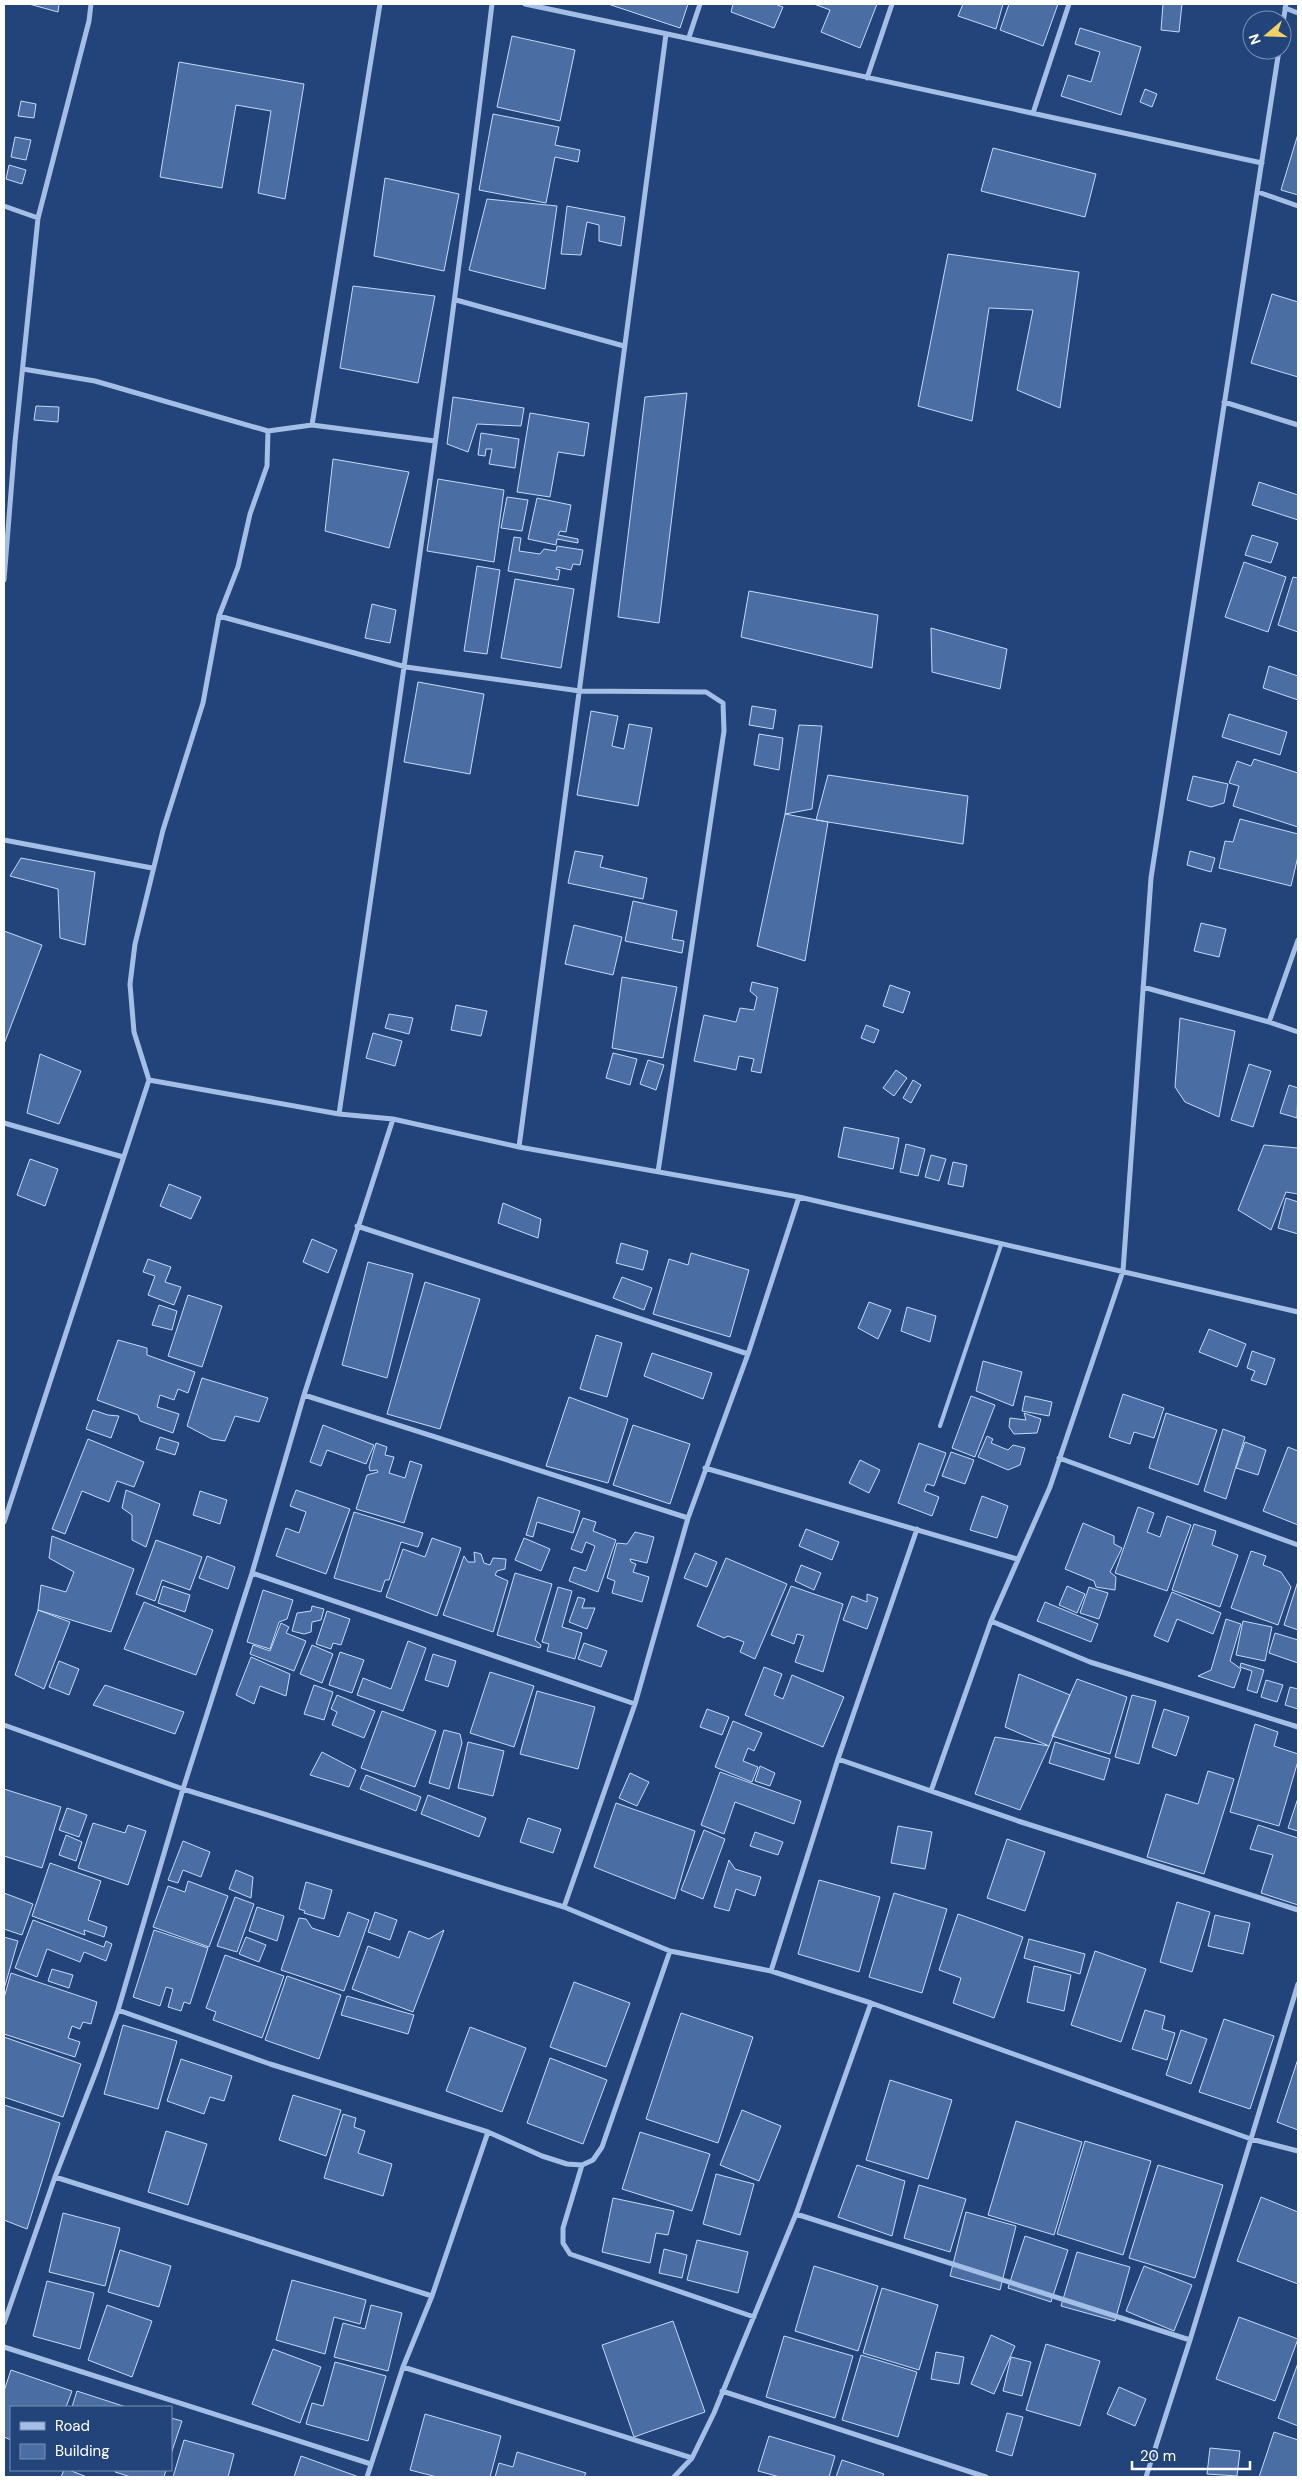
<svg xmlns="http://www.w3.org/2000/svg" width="1302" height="2481" font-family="'DM Sans',sans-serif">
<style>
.building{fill:#4a6ea4;stroke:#c7d9f4}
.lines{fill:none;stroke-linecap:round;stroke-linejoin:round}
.service{stroke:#a4bee5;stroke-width:4}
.minor{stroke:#a4bee5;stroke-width:5}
</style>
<rect width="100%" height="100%" fill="#22447b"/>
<path class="building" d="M29,4H59L58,12Z
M608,4H688L680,28Z
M733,4H775L783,7L774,28L731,12Z
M814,4H877L860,48L821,32L830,10Z
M963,4H1003L996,29L958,16Z
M1009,4H1058L1043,46L1000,30Z
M1163,4H1182L1179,32L1161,30Z
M1080,28L1141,47L1121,115L1061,96L1068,75L1091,82L1100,52L1075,44Z
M512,36L575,50L560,121L497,107Z
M179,62L304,84L285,199L258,193L271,111L236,105L222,188L160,177Z
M1145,89L1157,94L1152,107L1140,102Z
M21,101L36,104L34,118L18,116Z
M493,114L559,127L555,145L580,150L578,162L555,157L546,203L479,190Z
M1298,134V195L1281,190Z
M15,137L31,140L26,160L11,157Z
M993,148L1096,174L1085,217L981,191Z
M9,165L26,170L22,184L6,179Z
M385,178L459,194L444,271L374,256Z
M487,199L557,206L545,289L469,270Z
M567,206L625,217L621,246L599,241V225L587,222L581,255L561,254Z
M948,254L1079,272L1060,408L1017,390L1033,310L989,308L972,421L918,406Z
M353,286L435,296L418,383L340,368Z
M1272,294L1298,302V377L1251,363Z
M687,393L659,623L618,617L645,397Z
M453,397L524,408L521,426L477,424L468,452L447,444Z
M36,406L59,407L58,422L34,420Z
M530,413L589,423L584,456L558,452L550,497L517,492Z
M481,433L519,439L515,468L489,464L492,449H486L485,456L478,455Z
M333,459L409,472L389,548L325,531Z
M438,479L504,490L494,562L427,551Z
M1259,482L1298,495V520L1252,505Z
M507,497L528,500L522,531L501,528Z
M537,498L571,505L566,532L560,531L558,535L578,539V543L557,539L556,545L528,539Z
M1252,535L1278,543L1271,563L1245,555Z
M514,537L521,538L519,551L540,554L544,549L556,551L557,546L583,550L580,565L573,564L571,570L557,567L556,569L560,570L558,580L508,571Z
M1244,562L1286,577L1268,632L1225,617Z
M477,566L500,570L487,654L464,651Z
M1293,577L1298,578V632L1278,625Z
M515,579L574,589L561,668L501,658Z
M749,591L878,615L872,668L741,637Z
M372,604L396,610L390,643L365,638Z
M931,628L1007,649L1000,689L932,672Z
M1269,666L1298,676V700L1263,688Z
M418,682L484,694L470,774L404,762Z
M752,706L776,710L773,729L749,725Z
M591,711L618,716L612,746L624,749L629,724L652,728L638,806L577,795Z
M1229,714L1287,732L1280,755L1222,737Z
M799,725L822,726L812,809L785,814Z
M759,734L783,738L779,770L754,765Z
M1254,759L1298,773V827L1233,806L1239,786L1229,783L1237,761L1251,766Z
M828,775L968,796L963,844L816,820Z
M1193,776L1228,784L1224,803L1211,807L1187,800Z
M785,814L828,822L805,961L757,946Z
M1240,819L1298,834V856L1291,886L1219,868L1225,841L1233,842Z
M575,851L603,856L600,867L647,878L643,899L568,883Z
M1190,851L1215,858L1211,872L1187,865Z
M21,858L95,872L85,945L60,938L58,889L10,876Z
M633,901L677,911L672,939L684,941L682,953L625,941Z
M1201,923L1226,929L1219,957L1194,951Z
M574,925L622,937L613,975L565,964Z
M4,931L42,945L4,1044Z
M622,977L677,987L663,1058L612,1048Z
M752,982L778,988L761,1073L751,1071L754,1059L739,1056L736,1070L694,1061L704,1015L736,1022L740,1008L754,1010L757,997L750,991Z
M890,985L910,992L903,1013L883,1006Z
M456,1005L487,1011L481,1036L451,1030Z
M389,1014L413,1018L409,1034L385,1028Z
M1180,1018L1235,1031L1219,1117L1185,1102L1175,1087Z
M866,1025L879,1030L874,1043L861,1038Z
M373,1033L402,1041L395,1066L366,1058Z
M613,1053L637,1059L630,1085L606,1078Z
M40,1054L81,1071L59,1124L27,1113Z
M648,1060L664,1065L656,1090L640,1084Z
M1249,1064L1271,1071L1253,1127L1231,1120Z
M896,1070L907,1078L894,1096L883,1088Z
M913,1080L921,1085L911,1103L903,1098Z
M1289,1085L1298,1088L1297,1118L1280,1113Z
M844,1127L899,1138L893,1169L838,1157Z
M906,1144L925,1149L918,1176L900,1172Z
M1264,1145L1298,1148V1194L1286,1192L1271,1230L1238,1210Z
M931,1155L946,1159L939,1181L925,1177Z
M30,1159L58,1169L45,1206L17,1195Z
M953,1162L967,1165L963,1187L948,1184Z
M169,1184L201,1197L191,1219L160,1206Z
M1286,1198L1298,1202V1234L1278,1228Z
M503,1203L541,1219L538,1238L498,1223Z
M312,1239L337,1250L328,1273L303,1262Z
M621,1243L648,1251L643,1270L616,1263Z
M691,1253L749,1270L730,1337L653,1314L669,1259L688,1265Z
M148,1259L171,1267L165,1282L181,1287L174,1305L148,1295L155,1276L143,1272Z
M368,1262L413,1274L387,1378L342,1365Z
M622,1277L652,1288L644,1310L613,1298Z
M425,1282L480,1299L440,1429L387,1414Z
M188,1295L222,1306L202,1367L168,1356Z
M869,1302L891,1310L878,1339L858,1328Z
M159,1305L177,1311L172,1330L152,1325Z
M907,1307L936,1316L930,1342L901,1331Z
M1209,1329L1246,1344L1237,1367L1199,1352Z
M596,1335L622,1343L607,1397L580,1389Z
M118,1340L147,1348V1355L195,1372L188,1393L178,1389L174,1400L160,1395L157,1407L179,1414L173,1433L140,1421L138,1415L97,1400Z
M1252,1351L1275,1359L1266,1385L1251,1380L1255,1371L1247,1368Z
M652,1353L712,1373L703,1399L644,1376Z
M983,1361L1022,1372L1013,1406L976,1391Z
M202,1378L268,1398L259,1422L235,1416L225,1441L212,1439L187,1426Z
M1123,1394L1164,1408L1154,1438L1134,1432L1130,1444L1109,1437Z
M971,1396L995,1405L975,1457L952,1448Z
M1025,1396L1052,1402L1049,1416L1022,1411Z
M569,1397L628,1419L608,1483L546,1466Z
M93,1410L108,1415L119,1416L111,1438L86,1429Z
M1024,1413L1041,1419L1037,1433L1014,1434L1009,1427L1010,1418L1026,1420Z
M1166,1413L1217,1430L1198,1485L1149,1468Z
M323,1425L374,1445L366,1464L327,1450L321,1466L310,1462Z
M633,1425L690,1444L670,1504L613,1485Z
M1223,1429L1245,1437L1226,1499L1204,1491Z
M987,1436L993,1439L991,1443L1008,1450L1013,1445L1025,1448L1020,1465L1008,1470L978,1457Z
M160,1437L179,1443L175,1455L156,1449Z
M88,1439L144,1462L134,1487L117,1481L109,1502L82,1491L65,1534L52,1529Z
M1245,1442L1266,1450L1258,1475L1236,1468Z
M376,1443L387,1447L385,1455L394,1457L389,1473L405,1478L410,1461L422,1465L404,1523L356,1509L367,1475L378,1472L377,1470L370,1471L369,1467Z
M919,1443L946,1453L934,1486L927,1484L924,1491L939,1497L932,1516L898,1503Z
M1288,1447L1298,1451V1525L1263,1511Z
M951,1452L974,1460L965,1484L942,1476Z
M860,1460L880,1470L869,1493L849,1483Z
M126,1490L160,1504L146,1547L132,1540V1515L122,1508Z
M296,1490L350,1509L326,1574L276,1556L286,1528L299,1533L306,1512L290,1506Z
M200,1491L227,1500L220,1524L193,1515Z
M982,1496L1008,1506L997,1538L970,1530Z
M538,1497L580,1511L573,1533L537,1522L533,1537L526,1535Z
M1138,1507L1154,1513L1147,1532L1160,1537L1167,1516L1191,1525L1167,1591L1115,1573Z
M354,1512L423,1533L418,1547L401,1542L389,1580H385L381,1592L334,1578Z
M583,1518L596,1522L593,1531L616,1540L598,1592L569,1581L574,1567L586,1571L595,1546L586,1542L582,1553L571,1549Z
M1083,1523L1114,1536V1544L1122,1548L1110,1572L1116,1577L1115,1590L1096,1587L1094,1581L1065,1569Z
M1194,1524L1216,1531L1212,1545L1238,1555L1220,1607L1172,1590Z
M806,1529L839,1542L832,1560L799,1546Z
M635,1532L654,1537L647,1563L630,1559L631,1562L636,1564L633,1572L649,1577L642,1602L612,1593L615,1581L607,1578L617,1543L627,1544Z
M52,1536L134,1569L111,1632L38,1610L41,1585L66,1592L74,1572L49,1558Z
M432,1538L461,1548L437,1616L386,1597L403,1549L425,1557Z
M524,1538L550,1549L541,1571L515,1560Z
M156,1540L202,1557L190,1590L162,1580L155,1601L136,1594Z
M1251,1551L1266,1556L1263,1565L1281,1572L1291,1587L1278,1625L1231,1608Z
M474,1552L481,1554L484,1563L490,1565L493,1558L506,1559L505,1569L497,1571L495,1575L508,1581L493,1632L443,1615L464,1556L468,1562H475Z
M695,1553L717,1562L707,1587L684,1578Z
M207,1556L235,1567L228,1589L199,1578Z
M726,1558L787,1584L755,1659L740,1652L744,1642L728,1636L724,1638L697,1626Z
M801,1565L821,1573L814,1590L795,1581Z
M515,1573L552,1584L535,1640L541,1645L540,1648L497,1635Z
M1298,1581V1630L1284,1625Z
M163,1586L190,1595L185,1612L158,1603Z
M791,1586L843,1604L823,1672L795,1662L804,1636L797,1634L794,1644L771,1635Z
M1067,1586L1085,1594L1077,1613L1059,1605Z
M558,1587L572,1591L562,1627L582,1633L575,1659L547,1651L549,1644L542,1642Z
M1089,1587L1108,1593L1099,1619L1080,1613Z
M263,1590L293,1600L287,1619L279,1622L270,1649L247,1642Z
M1172,1592L1221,1613L1213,1634L1177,1619L1168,1642L1154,1636Z
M867,1594L878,1598L867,1629L843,1620L852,1596L867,1602Z
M578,1597L585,1599L582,1608H595L587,1629L569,1622Z
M144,1602L213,1630L196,1675L124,1649Z
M1045,1602L1098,1624L1091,1642L1037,1621Z
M312,1606L324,1609L321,1620L312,1622L311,1632L304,1634L292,1631L297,1613L311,1611Z
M38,1610L70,1622L44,1689L15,1675Z
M327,1611L350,1619L341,1645L333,1643L331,1649L316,1644Z
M1226,1619L1241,1624L1230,1661L1241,1669L1234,1688L1198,1676L1211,1670Z
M1243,1621L1272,1627L1265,1661L1236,1655Z
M281,1623L289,1627L286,1633L306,1641L294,1671L250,1654L253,1645L270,1651Z
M1275,1633L1298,1640V1663L1269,1653Z
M408,1641L426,1648L403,1711L357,1695L363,1678L391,1689Z
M584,1643L607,1651L601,1667L578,1659Z
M312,1645L333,1654L322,1683L300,1674Z
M340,1652L364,1660L352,1693L329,1685Z
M433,1654L456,1661L448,1687L425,1680Z
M251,1657L290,1674L286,1696L260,1686L254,1704L236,1695Z
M59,1661L79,1669L69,1695L49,1687Z
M1241,1663L1264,1670L1257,1693L1247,1690L1252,1671L1240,1667Z
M764,1667L782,1674L774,1695L783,1699L792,1675L844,1697L823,1747L745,1715Z
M490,1672L534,1686L514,1747L470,1733Z
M1019,1674L1070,1695L1049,1746L1005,1727Z
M1077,1679L1127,1697L1110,1754L1052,1736Z
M1266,1680L1283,1685L1277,1702L1261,1697Z
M105,1685L184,1712L175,1734L93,1705Z
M314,1685L333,1692L324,1720L304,1714Z
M1290,1687L1298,1689V1709L1285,1705Z
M537,1691L595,1707L578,1769L520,1754Z
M337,1695L375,1711L364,1738L332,1725L337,1712L331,1709Z
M1132,1695L1156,1701L1139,1764L1115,1757Z
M707,1709L729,1717L722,1735L700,1727Z
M1164,1709L1189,1717L1176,1756L1152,1747Z
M382,1711L436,1731L415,1787L361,1768Z
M733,1721L762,1733L754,1751L748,1748L743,1761L758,1767L752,1782L715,1767Z
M1255,1724L1278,1732L1274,1746L1298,1754V1761L1279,1826L1230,1812Z
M444,1730L460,1734L462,1743L449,1789L429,1783Z
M995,1737L1049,1746L1020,1810L975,1794Z
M468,1742L504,1751L493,1796L458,1788Z
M1055,1742L1110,1759L1104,1780L1049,1763Z
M322,1752L356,1770L349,1787L310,1775Z
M760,1766L775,1773L770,1786L755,1781Z
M1208,1771L1234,1779L1204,1874L1147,1857L1166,1794L1198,1804Z
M720,1772L801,1801L794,1824L735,1802L724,1834L701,1825Z
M630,1773L649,1782L637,1806L619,1798Z
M366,1775L421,1797L416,1811L360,1789Z
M4,1789L61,1807L42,1868L4,1856Z
M428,1795L486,1818L479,1837L421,1814Z
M1298,1798V1831L1288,1828Z
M616,1803L695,1831L675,1899L594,1867Z
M67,1808L87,1815L79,1837L59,1830Z
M528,1818L561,1829L553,1853L520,1842Z
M93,1823L125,1833L128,1825L146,1831L128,1885L78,1868Z
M1258,1825L1298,1838V1905L1261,1893L1273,1855L1250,1849Z
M898,1826L932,1832L925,1869L891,1863Z
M704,1830L725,1839L703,1899L681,1890Z
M755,1832L783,1842L778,1855L750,1846Z
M66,1835L82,1842L76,1861L59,1855Z
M1007,1839L1045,1852L1025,1911L987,1898Z
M183,1841L210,1852L201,1877L183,1870L178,1883L168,1880Z
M729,1860L735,1869L761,1877L755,1896L736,1889L729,1911L714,1907Z
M50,1863L101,1881L88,1920L107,1927L104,1937L84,1930L85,1935L32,1916Z
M236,1870L253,1877L251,1898L229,1889Z
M819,1880L880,1897L859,1972L798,1954Z
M188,1881L228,1896L209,1947L153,1927L168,1886L185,1892Z
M306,1882L332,1890L324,1919L304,1913L305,1911L299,1909Z
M4,1893L33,1904L22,1935L4,1929Z
M894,1893L947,1909L922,1993L869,1977Z
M235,1897L254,1904L237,1952L217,1946Z
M1177,1902L1210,1912L1192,1972L1160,1962Z
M257,1907L284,1916L277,1941L249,1931Z
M348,1912L369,1920L344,1991L281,1970L299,1918L306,1919L312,1928L339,1937Z
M375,1912L397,1920L390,1940L368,1932Z
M958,1914L1023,1937L994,2018L953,2003L961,1978L939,1970Z
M1215,1915L1250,1923L1243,1954L1208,1946Z
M33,1920L104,1947L106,1941L112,1944L106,1961L84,1952L80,1962L47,1949L37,1977L15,1968Z
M154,1930L208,1948L190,2004L184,2002L181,2011L168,2007L173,1989L166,1987L160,2006L133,1997Z
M444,1930L413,2012L352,1989L368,1946L399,1958L409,1931L429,1939Z
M4,1937L18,1941L4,1989Z
M246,1937L266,1945L259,1962L239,1954Z
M1029,1939L1085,1954L1080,1974L1024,1958Z
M1095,1951L1146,1969L1121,2042L1071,2025Z
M225,1955L284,1976L262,2038L213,2020L216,2012L206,2008Z
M1034,1966L1071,1975L1064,2011L1027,2002Z
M52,1969L73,1975L69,1988L48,1981Z
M11,1973L97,2002L91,2024L83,2022L80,2029L72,2026L68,2038L80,2042L75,2057L4,2034V1998Z
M287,1976L341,1995L319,2059L265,2040Z
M574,1982L630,2003L606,2067L550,2047Z
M347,1996L414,2015L408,2034L341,2015Z
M1145,2010L1165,2016L1162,2029L1175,2033L1167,2060L1132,2049Z
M681,2013L753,2037L718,2143L646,2119Z
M1224,2019L1274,2036L1250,2109L1199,2092Z
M123,2025L177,2041L158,2109L104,2094Z
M470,2027L526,2048L502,2112L446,2091Z
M1181,2030L1207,2039L1191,2084L1166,2075Z
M4,2037L81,2064L63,2117L4,2097Z
M550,2058L607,2080L583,2144L527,2123Z
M181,2059L232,2076L224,2101L210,2097L204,2114L167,2101Z
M1298,2059V2130L1277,2122Z
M890,2080L952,2100L928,2179L866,2160Z
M293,2095L341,2110L326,2156L279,2140Z
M4,2105L60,2123L27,2229L4,2220Z
M742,2110L781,2126L759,2181L720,2165Z
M343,2114L356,2118L354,2127L365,2131L358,2153L392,2164L383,2196L324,2178Z
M1016,2121L1082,2142L1054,2235L988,2215Z
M166,2131L207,2144L188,2205L148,2192Z
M640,2132L710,2154L692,2211L622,2189Z
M1085,2141L1151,2161L1123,2255L1057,2234Z
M857,2165L905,2181L892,2236L838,2217Z
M1158,2165L1223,2185L1195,2278L1129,2258Z
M716,2174L754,2184L740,2235L703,2224Z
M919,2185L966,2199L950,2252L904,2238Z
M1261,2197L1298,2212V2284L1237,2261Z
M613,2198L674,2211L668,2235L656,2233L650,2263L602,2252Z
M966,2212L1016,2226L1000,2290L950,2276Z
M63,2213L120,2228L105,2286L49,2272Z
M1025,2236L1068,2250L1051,2302L1008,2288Z
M697,2240L748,2252L738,2293L687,2280Z
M664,2249L687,2255L682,2278L659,2273Z
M120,2250L171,2266L159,2307L108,2292Z
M1077,2252L1130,2267L1115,2321L1061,2306Z
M814,2266L878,2286L858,2351L795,2331Z
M1144,2266L1192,2285L1174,2331L1126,2311Z
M292,2280L366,2300L360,2324L334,2317L325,2354L276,2340Z
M47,2281L94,2293L80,2349L33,2336Z
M882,2288L938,2305L919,2370L863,2353Z
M107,2305L152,2321L132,2377L88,2360Z
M371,2305L402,2313L388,2371L334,2357L343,2323L365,2329Z
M1239,2317L1298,2339L1275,2401L1216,2379Z
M673,2321L705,2412L634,2437L602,2345Z
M991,2335L1015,2346L994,2394L971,2384Z
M784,2336L853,2356L835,2418L766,2397Z
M1046,2344L1100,2361L1080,2426L1026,2410Z
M273,2349L321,2367L300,2423L252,2404Z
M936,2352L964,2357L959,2384L931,2379Z
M861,2355L917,2372L898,2437L842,2420Z
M1011,2357L1031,2362L1022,2396L1003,2391Z
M335,2362L386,2376L368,2441L306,2424L312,2403L323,2406Z
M1298,2363V2426L1278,2418Z
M11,2370L72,2391L66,2407H11V2440L4,2437V2391Z
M1119,2387L1146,2399L1135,2426L1107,2414Z
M77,2391L126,2407H72Z
M1007,2413L1023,2417L1012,2456L996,2451Z
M425,2414L501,2436L490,2477H437L410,2470Z
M171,2418L182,2421L171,2454Z
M1274,2432L1298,2440V2477H1259Z
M769,2436L835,2456L829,2477H780L758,2471Z
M184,2440L234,2454L228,2477H173Z
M1210,2448L1240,2451L1237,2476L1207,2474Z
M517,2452L586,2473L584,2477H495L499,2463L513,2467Z
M301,2456L359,2477H294Z
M842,2460L884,2474L882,2477H836Z
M64,2470H69L87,2477H61Z
M116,2470H166L164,2477H131L115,2472Z"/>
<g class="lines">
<path class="service" d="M940,1426L1001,1245"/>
<path class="minor" d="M525,4C771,55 1016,110 1262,163
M1285,8L1298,13
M1282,29L1286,4
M689,37L700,4
M867,78L892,4
M1033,113L1069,4
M1258,192L1298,206
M4,206L38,218
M456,300L624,346
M23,369L95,381L268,431L312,425L380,4
M1224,402L1298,425
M312,425L435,441
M4,580L15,442L38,218L89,21L91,4
M219,616L406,667L580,691L706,692L723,703L724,731L658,1172
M4,840L152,868
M1143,987L1269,1022L1298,1032
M1269,1022L1298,940
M149,1080L339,1114L393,1119L519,1147L799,1197L1298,1312
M339,1114C394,745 447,375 492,4
M4,1123L123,1157
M519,1147L666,34
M357,1226L748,1354
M304,1395L688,1518
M1059,1458L1298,1545
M705,1468L1017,1559
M4,1522L149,1080L134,1032L130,984L135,944L163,830L203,703L219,616L238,567L250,514L267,466L268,431
M252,1573L635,1704
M991,1621L1090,1662L1298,1727
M4,1725L183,1789L564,1907L670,1951L771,1971L871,2003L1251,2139L1298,2151
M838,1759L1018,1821L1298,1910
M931,1791L991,1621L1050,1487L1123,1271L1151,878L1279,50
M564,1907L635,1704L688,1518L748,1354L799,1197
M771,1971L838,1759L917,1529
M118,2010L270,2064L488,2132L542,2156L567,2164L582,2165L593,2160L602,2147L670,1951
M582,2165L563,2228V2243L570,2254L754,2317
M55,2177L432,2296
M796,2214L1190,2340
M4,2323L55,2177L97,2069L118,2010L183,1789L252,1573L304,1395L393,1119
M4,2347L371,2464
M403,2367L692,2458
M722,2391L986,2477
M367,2477L403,2367L432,2296L488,2132
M674,2477L692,2458L714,2413L796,2214L871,2003
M1146,2477L1190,2340L1298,1984"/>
</g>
<rect width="1302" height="2481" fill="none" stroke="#ffffff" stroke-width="10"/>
<rect x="10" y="2406" width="162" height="65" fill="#22447b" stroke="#7a8fb0"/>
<rect x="20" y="2422" width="25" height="8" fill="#a4bee5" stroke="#7a8fb0"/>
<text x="55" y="2431" font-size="15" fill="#ffffff">Road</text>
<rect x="20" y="2444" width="25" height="15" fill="#4a6ea4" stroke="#7a8fb0"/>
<text x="55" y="2456" font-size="15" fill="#ffffff">Building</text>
<g transform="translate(1267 35) rotate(251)"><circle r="24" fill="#22447b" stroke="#7a8fb0"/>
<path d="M0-4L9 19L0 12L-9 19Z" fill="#f1d166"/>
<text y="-8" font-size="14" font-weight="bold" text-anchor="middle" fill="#ffffff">N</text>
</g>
<path d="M1132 2461v8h118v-8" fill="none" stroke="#ffffff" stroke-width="2.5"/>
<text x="1140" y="2461" font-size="15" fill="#ffffff" stroke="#22447b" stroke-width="4" paint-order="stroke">20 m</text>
</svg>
